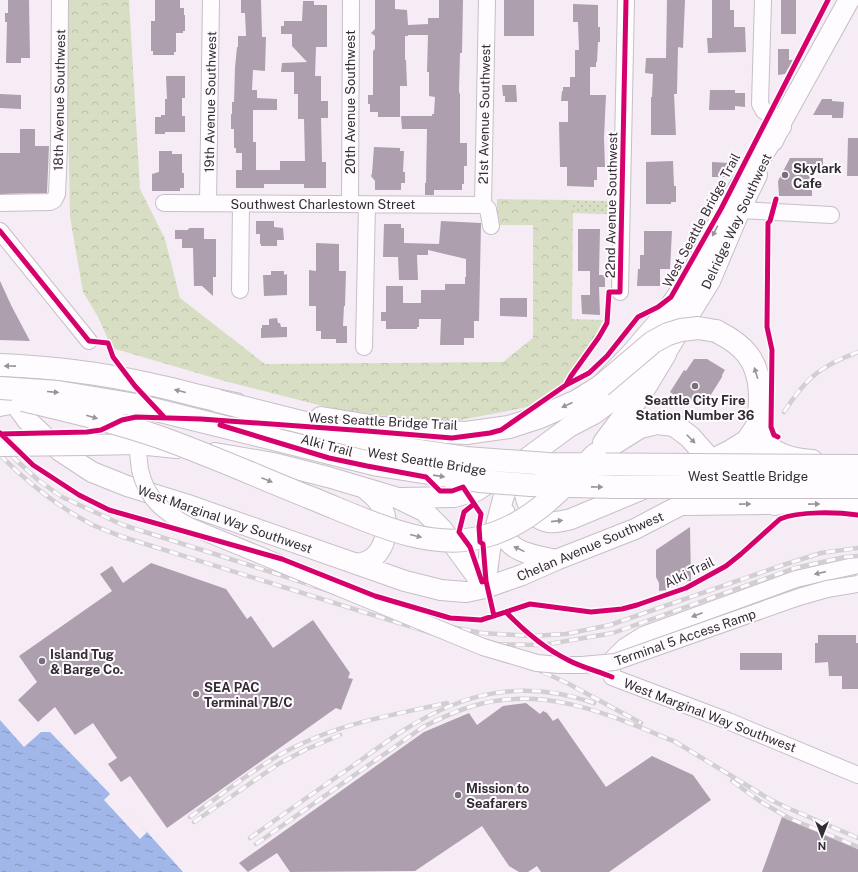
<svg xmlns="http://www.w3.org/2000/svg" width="858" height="872" font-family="'Public Sans',sans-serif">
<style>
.grass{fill:url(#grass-dots)}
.forest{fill:url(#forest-crowns)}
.water{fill:url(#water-ripples)}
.pier{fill:#f6ecf6}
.building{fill:#ad9fae}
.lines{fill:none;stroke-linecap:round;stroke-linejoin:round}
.minor-casing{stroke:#c6bfc7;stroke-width:18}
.major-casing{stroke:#c6bfc7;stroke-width:22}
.highway-casing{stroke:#c6bfc7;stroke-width:24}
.minor{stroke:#fefcfe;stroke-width:16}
.major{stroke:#fefcfe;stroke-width:20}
.highway{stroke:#fefcfe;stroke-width:22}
.rail-casing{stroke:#d2cfd2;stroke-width:4.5}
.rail{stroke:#fefbfe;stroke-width:3;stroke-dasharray:9;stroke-linecap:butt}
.minor-bridge-casing{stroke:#c6bfc7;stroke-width:18;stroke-linecap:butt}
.major-bridge-casing{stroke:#c6bfc7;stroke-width:22;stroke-linecap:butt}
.highway-bridge-casing{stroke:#c6bfc7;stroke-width:24;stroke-linecap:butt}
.minor-bridge{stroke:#fefcfe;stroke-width:16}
.major-bridge{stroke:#fefcfe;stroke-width:20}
.highway-bridge{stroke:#fefcfe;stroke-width:22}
.cycleway-casing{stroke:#fefbfe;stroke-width:8}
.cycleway{stroke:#d6006c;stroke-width:5}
.oneway{fill:#989498}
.poi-dot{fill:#777077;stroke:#fefbfe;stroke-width:1.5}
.labels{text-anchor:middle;stroke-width:4;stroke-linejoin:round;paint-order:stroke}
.street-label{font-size:13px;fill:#332d33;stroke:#fefbfe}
.poi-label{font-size:13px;font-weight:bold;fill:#332d33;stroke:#fefbfe;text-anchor:start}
</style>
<defs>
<pattern id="grass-dots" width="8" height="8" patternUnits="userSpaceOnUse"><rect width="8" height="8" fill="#d8dec4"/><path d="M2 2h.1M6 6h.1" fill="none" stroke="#babfa9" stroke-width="1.8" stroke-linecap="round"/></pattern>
<pattern id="forest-crowns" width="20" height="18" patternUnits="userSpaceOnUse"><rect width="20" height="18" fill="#d8dec4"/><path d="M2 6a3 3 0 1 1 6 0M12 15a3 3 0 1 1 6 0" fill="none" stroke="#babfa9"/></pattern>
<pattern id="water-ripples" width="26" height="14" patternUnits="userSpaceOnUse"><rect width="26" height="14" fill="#a1b7e9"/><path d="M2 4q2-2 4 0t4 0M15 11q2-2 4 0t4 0" fill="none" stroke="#8495bd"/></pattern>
</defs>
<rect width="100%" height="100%" fill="#f6ecf6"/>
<path class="grass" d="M573,200L608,201V214L572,213Z"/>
<path class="forest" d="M66,0H129L140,189L165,239L180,298L265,364L503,362L533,338V225H497V199L573,200L572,319L603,320L576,376L538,405L450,422L346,412L228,382L112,348L98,317L83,292L70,217Z"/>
<path class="water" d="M0,720L24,747L41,732H50L147,832L183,872H0Z"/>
<path class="pier" d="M111,793L147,832L140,839L104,800Z"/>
<path class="building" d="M8,0H29L30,58H21V63H6L7,22H5V13H8Z
M155,0H180V8H184V15H185V31H183V33H176V52H174V55H153V51H151V21H155Z
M241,0H261L262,36V37H266L265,71L253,70L252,90H257V98L277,99V110H253V142H256V170H280V161H305L304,119H298V94H294V72H281L282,63L307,62L292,46V34H281V26H284V21H302L303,1H314V5H327V47H316L315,76H321V101H328V118H321L322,162H326V188H304V184H264V188H236V170H242V153H236V148H234V129H231V114H232V102H234L235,68L237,47H238V36H246L245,13H241Z
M375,0H395V9L407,10L408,25L428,24V18H439V0H463L462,53H460L459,92L460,94V143H467V166H464V184H462V190H434V195H425V183H426L427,129H402L401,116H432V114H434L435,97L429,96V72H427L428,35H408V36H405V60H406L407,86H400V117H378V112H370V104H368V95H373V51L375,49V36L371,33L375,29Z
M504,0H534V36H504Z
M667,0H685L683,48L678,47L677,94H674L676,135H651V97H652L653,74L645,73L646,58H666Z
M712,0H730V10H734V27H745L746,52L708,53L707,38H712Z
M781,0H796V34H781Z
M573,4L598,5V27H600V42H598L597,62H596V67H590V95H606L604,138L605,167H597V180H594V187L567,186V167H560L559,122H568V101H561L562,91H563V87H570V77H575V50H579L578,22H573Z
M778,49H789V60H793L785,74L778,75Z
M166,76H185V98H182V116H185V132H165V134H155V117H161V115H165V99H167Z
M502,85H516L517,102H505V96H503Z
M710,90H735V93H745V107L735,106V110H709Z
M0,94L21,95V109L0,108Z
M822,99H832V101L844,102L843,118H832V115H813Z
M20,129H35V146H49L47,193L0,194V153H20Z
M848,138H858V176H847Z
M374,147L400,148V151H404L403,172H405V183H401V190H375V181L371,176L372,173Z
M159,151H172V154H182V173H184V188H180V191H152V174L159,172Z
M790,158H823V169H812V196H779L778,181Z
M673,161L674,186H676V202H671V204H646V162Z
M712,162L730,163V177H712Z
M256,221H274V227L283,228L284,240H277V246H261V244H260V234H256Z
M441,221L481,223L479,321H474V338H464V345H440L441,319H419V327H417V329H386V321H381V312H386V286H403V303H421V290H445V284H465V277H466V259L428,250V255H417L418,280H399L398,257H383L384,224H401V228H404V243L439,244Z
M190,228H204V239H216V277H213V296L202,286H194L193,248H182V239H175V230H188V229Z
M578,229H600L599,275H605V287H599L600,315L582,314L581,295H590V271H578Z
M644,231H672L670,269H660V286H637L638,269H640V255H644Z
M316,243L339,244V271H346L345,306H344L343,326H347V343H336V339H321V331H316V306H309V270L316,271Z
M271,271H284V275L287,274V295L264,296L263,275H271Z
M0,281L12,307L30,341L0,340Z
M500,298H527V317L500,316Z
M277,318L278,323H280L281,327H287V337L261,338V328H262V325H269V319Z
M694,359H707L725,370L722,375V377L707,401L705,399L700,406L689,398L686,403L670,392L684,370L686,371Z
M690,527L691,581H678V586H668V590L659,591V583L656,577V550Z
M151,563L226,589L247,619L251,616L273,648L313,620L350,673L348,678L353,679L341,710L336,708L167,828L130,776L121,782L108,764L117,758L93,723L75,735L55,707L38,722L18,700L37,682L19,656L112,591L100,574L112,566L123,583Z
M818,635H856V643H858V689H842V676H829L828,662L815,663V643H818Z
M740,653H782V670H740Z
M526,703L540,714L543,711L547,713L553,721L558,718L606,787L652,756L693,775L711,800L609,872H541L537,866L528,872H519L509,866L482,826L415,871L290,872L277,853L248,872L239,863L424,732L469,713L477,725L503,706Z
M782,817L858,849V872H762Z"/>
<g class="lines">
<g class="minor-casing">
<path id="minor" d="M487,0L483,205L488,209L491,226
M763,0L760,104L764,111L782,121
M0,203L50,202L54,200L57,194L59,148L60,0
M164,203L483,205
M208,203L211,0
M350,204L351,0
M740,210L831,215
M0,231L89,341
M240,290L241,204
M620,292L626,0
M364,347L367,204
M0,408L16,405
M137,444L140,470
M858,565L796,579L643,635L624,647L612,659V677L728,721L858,775"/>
</g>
<g class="major-casing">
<path id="major" d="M773,141L782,121L849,0
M4,388L27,420L60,451L92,472L127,486L185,504L405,581L441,590L466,592L485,588L522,575L556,560L635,529L719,485
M87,445L137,444L177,448
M215,453L273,463L328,477L395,497L424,511L442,529L485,588
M523,469C522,487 526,519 549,522C556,523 563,521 571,519L701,465
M401,498L454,497L476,491L496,478
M686,505L858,503
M505,513C505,520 503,531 506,538C514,554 541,556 556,560
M357,564C364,563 372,560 377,554C389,540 389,516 378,501C375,497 369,492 364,488
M485,588L490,549L504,495L523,461L569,427L594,414L622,393L665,354L710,281L740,210L757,175"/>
</g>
<g class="highway-casing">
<path id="highway" d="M716,331C728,337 740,344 748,355C765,378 760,409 757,435C756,444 756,455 751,462C747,469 741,473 735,477
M0,365C50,367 100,373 149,384C179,390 207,399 236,404
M321,418L382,428L421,431L466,433L509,427L540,417L577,401L601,386L633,353L662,319L679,295L695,270L728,206L780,126
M758,425C760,430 761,436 764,440C773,456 796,460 812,461
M604,443L642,392L665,354
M595,455L640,427L657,423L674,425L690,437L711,461L775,504
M711,461L731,451L747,441L758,425"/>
</g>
<use href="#minor" class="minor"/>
<use href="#major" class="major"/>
<use href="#highway" class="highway"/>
<g class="rail-casing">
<path id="rail" d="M784,412C806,378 820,366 858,352
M0,443L16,460L38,480L62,497L123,525L243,563L394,612L432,623L482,633L531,636L566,634L610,625L783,565L821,553L858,548
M0,455C27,482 57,506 91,524C101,529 113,533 123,537L373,615L468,644L543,645L613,633L795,568L845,557L858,556
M476,646L521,662L567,683L641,723
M674,741L771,800L790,809L858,838
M732,781L761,802L789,818L858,847
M190,817C226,792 261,762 301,744C347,722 398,714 447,703
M194,822L280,763L307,749L340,735
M250,838C285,813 319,789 354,765C371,753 387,741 404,730C466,691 524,679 594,703
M256,844L423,727C439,719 455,711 473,706C546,684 612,716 678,743"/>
</g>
<use href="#rail" class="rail"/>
<g class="minor-bridge-casing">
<path id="minor-bridge" d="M140,470C147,500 164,512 189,526L483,647L537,663L559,665H582L615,662L799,597L827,589L858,584"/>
</g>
<g class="major-bridge-casing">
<path id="major-bridge" d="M0,446L87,445"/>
</g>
<g class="highway-bridge-casing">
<path id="highway-bridge" d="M601,386L653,342L668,334L681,330L698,328L716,331
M0,388L58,392L136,405L378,465L479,481L530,485L615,487H858
M23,400C69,411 117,422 162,438C212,456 261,478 311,498C362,518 426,552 482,537C531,525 561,489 595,455
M218,401L412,450L466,458L548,464L858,466"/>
</g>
<use href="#minor-bridge" class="minor-bridge"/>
<use href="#major-bridge" class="major-bridge"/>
<use href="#highway-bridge" class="highway-bridge"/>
<g class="cycleway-casing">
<path id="cycleway" d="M776,199L770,221L768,223L767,327L772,350L771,427L774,435L778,437
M0,231L89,341L108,343L113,357L135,386L164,417
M566,385L571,376L599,337L607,323L609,292H620L626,0
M220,425L329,458L367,466L426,477L440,491H452L463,487L481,514L479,527L480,542L483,544L486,581L494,616
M0,433L33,465L79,495L109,510L282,559L375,596L450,618L481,620L530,604L591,612L622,609L637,605L686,588L726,566L741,554L780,519C799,511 837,512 858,515
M0,434L87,432L101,430L122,420L136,417L201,419L367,431L452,438L490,433L501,430L566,385L589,373L607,356L638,317L658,307L671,297L721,209L828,0
M474,504L464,512L459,532L470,547L482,582
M506,612C524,631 544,648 568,660C581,667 597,671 612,677"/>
</g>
<use href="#cycleway" class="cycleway"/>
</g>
<defs><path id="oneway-solid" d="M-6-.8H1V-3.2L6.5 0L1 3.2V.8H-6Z"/></defs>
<g class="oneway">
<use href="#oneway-solid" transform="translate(715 231) rotate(118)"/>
<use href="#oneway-solid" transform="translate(10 366) rotate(-179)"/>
<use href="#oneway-solid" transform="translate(756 373) rotate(-107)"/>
<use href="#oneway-solid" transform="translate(180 391) rotate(-166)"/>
<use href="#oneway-solid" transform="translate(53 392) rotate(5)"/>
<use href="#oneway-solid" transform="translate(567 405) rotate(156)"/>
<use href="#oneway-solid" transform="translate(92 417) rotate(16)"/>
<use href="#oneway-solid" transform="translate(691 439) rotate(45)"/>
<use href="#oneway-solid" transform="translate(439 476) rotate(8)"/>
<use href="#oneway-solid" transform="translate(267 480) rotate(22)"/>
<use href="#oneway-solid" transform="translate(597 487) rotate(1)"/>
<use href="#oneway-solid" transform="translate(745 504) rotate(-1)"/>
<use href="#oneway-solid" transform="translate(814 504) rotate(-1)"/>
<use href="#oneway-solid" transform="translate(557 521) rotate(-6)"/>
<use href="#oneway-solid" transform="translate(416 536) rotate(14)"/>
<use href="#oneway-solid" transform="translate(519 549) rotate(-154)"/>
<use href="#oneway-solid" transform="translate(820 573) rotate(167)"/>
<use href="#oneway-solid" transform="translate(697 615) rotate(159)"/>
</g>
<g class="poi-dot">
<circle cx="785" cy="175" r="4"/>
<circle cx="695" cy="386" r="4"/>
<circle cx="42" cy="661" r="4"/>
<circle cx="196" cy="694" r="4"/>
<circle cx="458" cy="795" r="4"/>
</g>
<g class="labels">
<g class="street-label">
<text transform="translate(59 100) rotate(-89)" y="5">18th Avenue Southwest</text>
<text transform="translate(210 102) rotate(-89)" y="5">19th Avenue Southwest</text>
<text transform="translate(350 102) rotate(-90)" y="5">20th Avenue Southwest</text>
<text transform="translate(484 114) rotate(-89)" y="5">21st Avenue Southwest</text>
<text x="323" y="209">Southwest Charlestown Street</text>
<text transform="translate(611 205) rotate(-89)" y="5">22nd Avenue Southwest</text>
<text transform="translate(701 220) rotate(-62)" y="5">West Seattle Bridge Trail</text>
<text transform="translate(736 221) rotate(-65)" y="5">Delridge Way Southwest</text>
<text transform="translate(383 421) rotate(3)" y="5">West Seattle Bridge Trail</text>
<text transform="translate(327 445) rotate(15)" y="5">Alki Trail</text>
<text transform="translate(427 461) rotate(9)" y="5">West Seattle Bridge</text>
<text x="748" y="481">West Seattle Bridge</text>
<text transform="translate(225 519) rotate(19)" y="5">West Marginal Way Southwest</text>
<text transform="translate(590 546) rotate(-23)" y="5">Chelan Avenue Southwest</text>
<text transform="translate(689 572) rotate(-26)" y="5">Alki Trail</text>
<text transform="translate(685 637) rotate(-19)" y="5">Terminal 5 Access Ramp</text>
<text transform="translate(710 715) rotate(21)" y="5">West Marginal Way Southwest</text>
</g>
<g class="poi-label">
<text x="793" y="173">Skylark<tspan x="793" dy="15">Cafe</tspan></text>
<text x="695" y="405" text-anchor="middle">Seattle City Fire<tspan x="695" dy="15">Station Number 36</tspan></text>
<text x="50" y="659">Island Tug<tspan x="50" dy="15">&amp; Barge Co.</tspan></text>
<text x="204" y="692">SEA PAC<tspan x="204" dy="15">Terminal 7B/C</tspan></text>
<text x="466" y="793">Mission to<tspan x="466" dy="15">Seafarers</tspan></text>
</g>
</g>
<g transform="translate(822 836) rotate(180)" stroke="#fefbfe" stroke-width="3" paint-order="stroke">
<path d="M0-3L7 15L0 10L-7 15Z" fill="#332d33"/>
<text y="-6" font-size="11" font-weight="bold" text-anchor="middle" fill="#332d33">N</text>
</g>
</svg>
